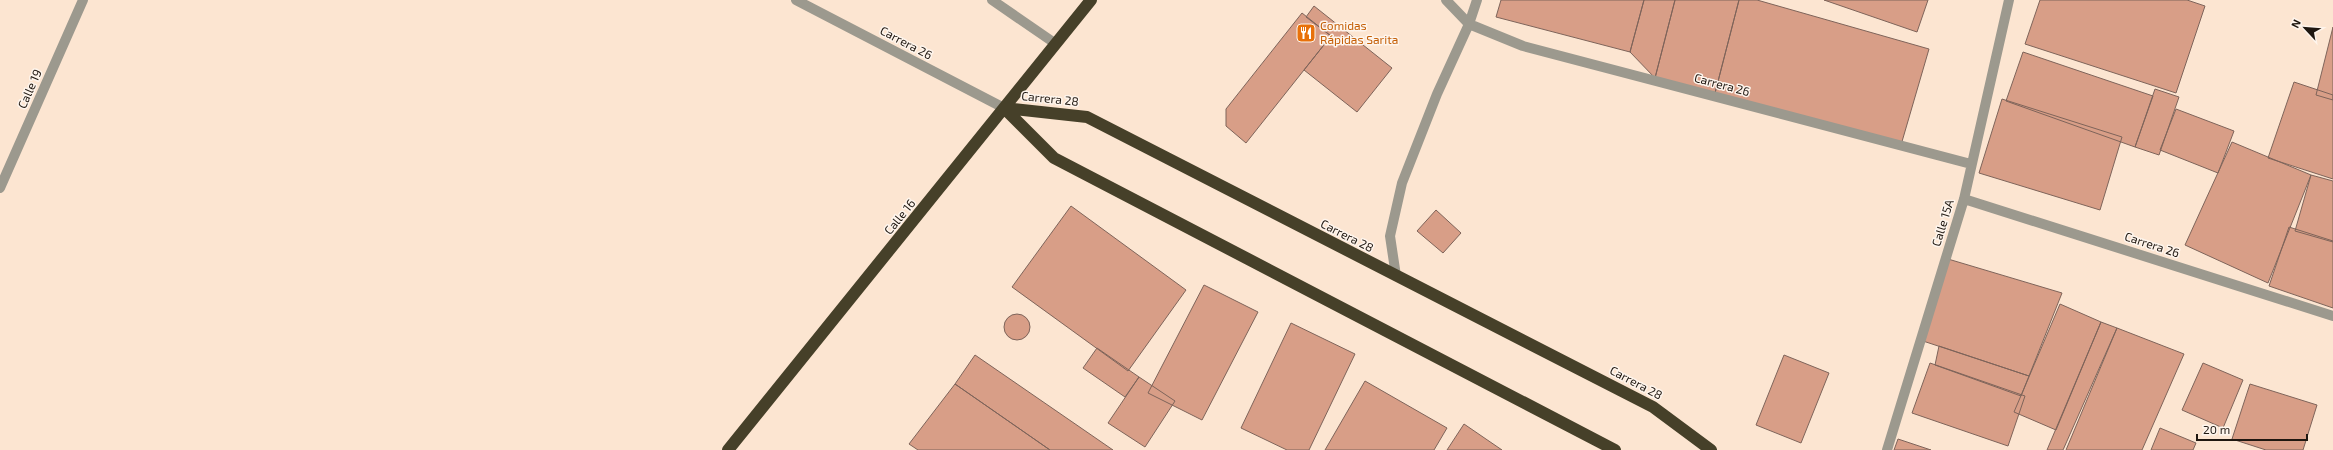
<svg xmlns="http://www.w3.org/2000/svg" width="2333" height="450" font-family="'Exo 2',sans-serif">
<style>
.building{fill:#d89e87;stroke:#7e645a}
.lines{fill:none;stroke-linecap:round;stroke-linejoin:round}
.minor{stroke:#9c998e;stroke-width:10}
.highway{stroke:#464029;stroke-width:12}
.labels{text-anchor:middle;stroke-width:3;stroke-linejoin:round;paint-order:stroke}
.food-label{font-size:12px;fill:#c56008;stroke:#fef5ed;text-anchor:start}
.street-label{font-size:12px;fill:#1f1710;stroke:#fef5ed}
</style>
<rect width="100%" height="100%" fill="#fce5d1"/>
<path class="building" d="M1501,0H1644L1630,52L1496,17Z
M1644,0H1675L1655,78L1630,52Z
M1675,0H1739L1715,93L1655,78Z
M1739,0H1757L1929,49L1901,145L1715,93Z
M1824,0H1928L1917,32Z
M2040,0H2187L2205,6L2176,93L2025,44Z
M1314,6L1392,68L1357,112L1304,70L1331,36L1306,17Z
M1302,13L1331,36L1246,143L1226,126V109Z
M2333,27V100L2316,95Z
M2023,52L2153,96L2135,147L2006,101Z
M2294,82L2333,95V179L2268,158Z
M2155,89L2179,97L2159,155L2135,147Z
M2002,99L2122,137L2100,210L1979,173Z
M2176,109L2234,131L2218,173L2160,150Z
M2232,142L2311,175L2268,283L2185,245Z
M2311,175L2333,181V242L2295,231Z
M1071,206L1186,290L1128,371L1012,287Z
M1436,210L1461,233L1443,253L1417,231Z
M2289,227L2333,241V308L2269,286Z
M1948,259L2062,293L2029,376L1923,341Z
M1204,285L1258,312L1202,420L1148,393Z
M2060,304L2101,322L2056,430L2014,412Z
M1004 327a13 13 0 1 1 26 0a13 13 0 1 1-26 0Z
M2101,322L2117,328L2063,450H2047Z
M1291,323L1355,354L1309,450H1287L1241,428Z
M2117,328L2184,354L2142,450H2066Z
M1939,346L2029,376L2021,396L1935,365Z
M1097,348L1139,377L1125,397L1083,368Z
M975,355L1113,450H1050L955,384Z
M1784,355L1829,373L1801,443L1756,425Z
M1930,363L2025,396L2008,446L1912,413Z
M2203,363L2243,380L2223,428L2182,410Z
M1139,377L1175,401L1145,447L1108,423Z
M1365,381L1447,428L1434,450H1325Z
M955,384L1050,450H918L909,444Z
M2250,384L2317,405L2303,450H2266L2232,439Z
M1464,424L1502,450H1447Z
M2160,428L2196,443L2193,450H2151Z
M1898,439L1931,450H1894Z"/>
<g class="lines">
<path class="minor" d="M796,0L1004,108
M992,0L1056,44
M1446,0L1469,24L1523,46L1971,164
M0,188L83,0
M1964,199L2333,316
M1396,276L1390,236L1402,183L1437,94L1469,24L1477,0
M1887,450L1964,199L2009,0"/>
<path class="highway" d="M1004,108L1087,117L1653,407L1711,450
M1004,108L1054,158L1615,450
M728,450L1091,0"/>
</g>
<defs>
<g id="restaurant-square" transform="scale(1)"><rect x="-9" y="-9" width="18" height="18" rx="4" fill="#e8710a" stroke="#fef5ed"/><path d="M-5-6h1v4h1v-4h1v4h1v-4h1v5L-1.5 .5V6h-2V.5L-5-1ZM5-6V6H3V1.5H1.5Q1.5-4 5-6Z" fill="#fff"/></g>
</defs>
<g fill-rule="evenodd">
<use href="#restaurant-square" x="1306" y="33"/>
</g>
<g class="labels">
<g class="food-label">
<text x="1320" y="30">Comidas<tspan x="1320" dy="14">Rápidas Sarita</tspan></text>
</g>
<g class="street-label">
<text transform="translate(906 43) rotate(28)" y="4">Carrera 26</text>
<text transform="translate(1722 85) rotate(15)" y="4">Carrera 26</text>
<text transform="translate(30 89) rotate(-66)" y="4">Calle 19</text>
<text transform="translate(1050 99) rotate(6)" y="4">Carrera 28</text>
<text transform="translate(900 217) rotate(-51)" y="4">Calle 16</text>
<text transform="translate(1943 223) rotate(-73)" y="4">Calle 15A</text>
<text transform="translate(1347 236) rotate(27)" y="4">Carrera 28</text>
<text transform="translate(2152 245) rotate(18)" y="4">Carrera 26</text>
<text transform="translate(1636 383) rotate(28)" y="4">Carrera 28</text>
</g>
</g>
<g transform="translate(2305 28) rotate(296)" stroke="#fef5ed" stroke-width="3" paint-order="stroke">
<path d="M0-3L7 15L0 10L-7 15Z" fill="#1f1710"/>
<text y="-6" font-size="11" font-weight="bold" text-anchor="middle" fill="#1f1710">N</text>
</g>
<path d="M2197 434v6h110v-6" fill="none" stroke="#1f1710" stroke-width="2"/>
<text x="2203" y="434" font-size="12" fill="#1f1710" stroke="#fef5ed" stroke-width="3" paint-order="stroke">20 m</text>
</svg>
